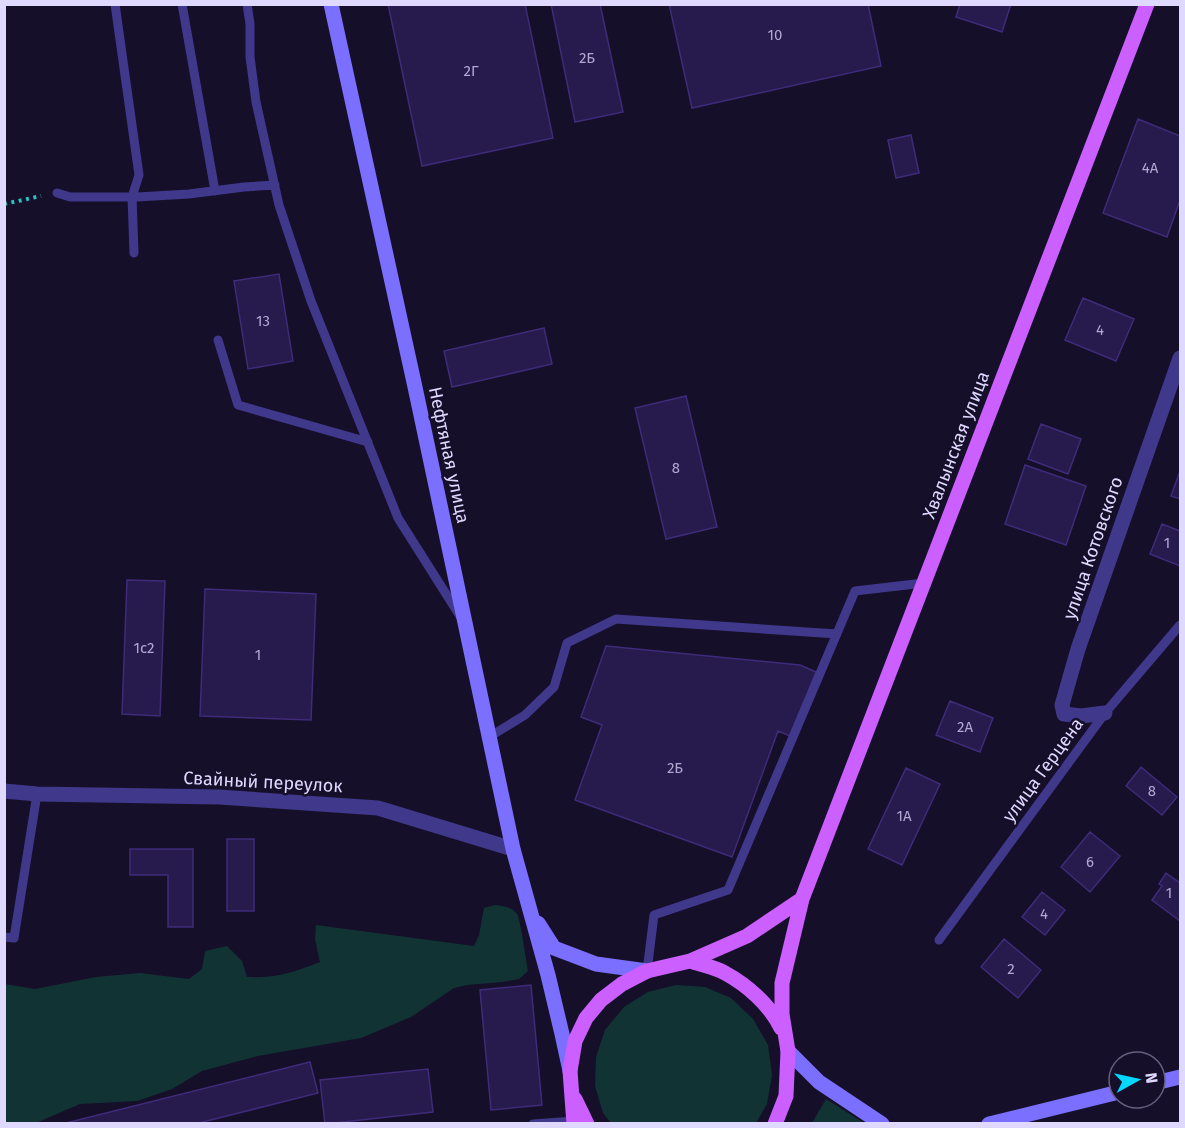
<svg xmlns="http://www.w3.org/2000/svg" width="1185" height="1128" font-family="'Fira Sans',sans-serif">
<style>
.green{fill:#123334}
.building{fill:#271a4c;stroke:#3f2b79;stroke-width:1.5}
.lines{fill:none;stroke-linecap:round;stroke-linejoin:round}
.path{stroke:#2ac1c0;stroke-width:4;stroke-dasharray:3 4.5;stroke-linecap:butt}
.lane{stroke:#40388b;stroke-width:9}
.street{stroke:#40388b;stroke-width:15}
.secondary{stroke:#7b6fff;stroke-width:15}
.primary{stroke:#cc5fff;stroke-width:15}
.labels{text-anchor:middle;stroke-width:5;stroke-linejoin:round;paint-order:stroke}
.number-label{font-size:15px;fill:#b1a8d2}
.street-label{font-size:18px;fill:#dfd8ff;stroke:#150f2a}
</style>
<rect width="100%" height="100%" fill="#150f2a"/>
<path class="green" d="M495,905C503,906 512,907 517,914C521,922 526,960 528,971L519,979L503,982L467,985L454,988L411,1017L361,1038L258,1056L202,1071L172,1089L137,1101L80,1104L38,1122L26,1123H5V984L35,989L96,977L140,973L189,979L202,969L205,951L227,946L242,961L247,977C277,978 292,973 320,962L315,939L316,925L474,946L479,935L484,908Z
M676,985L705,987L731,998L753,1019L768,1045L772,1075L767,1104L756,1123H611L603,1113L595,1086L596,1057L605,1030L624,1007L648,992Z
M826,1099L864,1123H812Z"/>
<path class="building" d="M388,4H525L553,138L422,166Z
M551,4H600L623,112L575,122Z
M669,4H868L881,66L692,108Z
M960,4H1011L1002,32L956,17Z
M1138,119L1180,136V200L1167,237L1103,213Z
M911,135L919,173L896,178L888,140Z
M279,274L293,361L248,369L234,281Z
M1083,298L1134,319L1116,361L1065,340Z
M544,328L552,364L452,387L444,351Z
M686,396L717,527L666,539L635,408Z
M1041,424L1081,439L1068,474L1028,459Z
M1025,465L1086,486L1066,545L1005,524Z
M1180,471V499L1171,496Z
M1162,524L1180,531V566L1150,554Z
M127,580L165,581L160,716L122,714Z
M205,589L316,594L311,720L200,716Z
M606,646L800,665L816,672L790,736L778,731L732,857L575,800L602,725L581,717Z
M950,701L993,718L980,752L936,735Z
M1141,767L1177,797L1162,815L1126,786Z
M906,768L940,784L902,865L868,849Z
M1090,832L1120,856L1090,892L1061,867Z
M227,839H254V911H227Z
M130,849H193V927H168V875H130Z
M1166,873L1180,883V921L1152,900L1162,886L1159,884Z
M1042,892L1065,910L1045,935L1022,917Z
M1004,939L1041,970L1018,998L981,967Z
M531,985L542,1105L491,1110L480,990Z
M310,1062L318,1093L195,1124H62Z
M428,1069L433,1112L325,1124L320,1080Z"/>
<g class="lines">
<path class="path" d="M4,204L41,196"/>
<path class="lane" d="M115,4L139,175L132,197L134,253
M182,4L215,191
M247,4L250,24V57L256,102L279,205L311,301L398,518L460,616
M57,193L70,197H137L189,194L244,187L275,185
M218,340L238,405L368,442
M489,737L525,715L554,687L567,643L616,619L837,634
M4,937L14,938L37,794
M939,940L1105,713L1180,625
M647,971L654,915L728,890L855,591L924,583
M533,1124L574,1121"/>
<path class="street" d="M1105,713L1081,716L1064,714L1062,705L1078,649L1180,358
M4,791L37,794L219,797L378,808L513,849"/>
<path class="secondary" d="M331,4L415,387L513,849L548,975L562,1034L570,1071
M538,923L554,948L596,964L647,971
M788,1051L819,1082L882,1124
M1155,1083L1180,1077
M989,1124L1119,1092"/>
<path class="primary" d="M690,961C701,965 715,967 725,973C747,985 770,1005 781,1028
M575,1099L587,1124
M574,1124L570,1071L575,1041L586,1018L601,1000L622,984L647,971L690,961L747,936L802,899
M775,1124L786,1096L788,1051L782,1014V983L802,899L1147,4"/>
</g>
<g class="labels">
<g class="number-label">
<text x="775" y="40">10</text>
<text x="587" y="63">2Б</text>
<text x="471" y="76">2Г</text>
<text x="1150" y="173">4А</text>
<text x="263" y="326">13</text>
<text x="1100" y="335">4</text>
<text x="676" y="473">8</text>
<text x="1167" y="548">1</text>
<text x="144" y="653">1с2</text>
<text x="258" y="660">1</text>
<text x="965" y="732">2А</text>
<text x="675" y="773">2Б</text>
<text x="1152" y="796">8</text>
<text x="904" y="821">1А</text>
<text x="1090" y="867">6</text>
<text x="1169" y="898">1</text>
<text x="1044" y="919">4</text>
<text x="1011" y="974">2</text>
</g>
<g class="street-label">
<text transform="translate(956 445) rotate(-69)" y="6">Хвалынская улица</text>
<text transform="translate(449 455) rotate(78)" y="6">Нефтяная улица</text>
<text transform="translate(1093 548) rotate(-71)" y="6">улица Котовского</text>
<text transform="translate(1043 770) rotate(-54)" y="6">улица Герцена</text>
<text transform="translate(263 782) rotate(3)" y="6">Свайный переулок</text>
</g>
</g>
<rect width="1185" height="1128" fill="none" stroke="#dfd8ff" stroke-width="12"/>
<g transform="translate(1137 1080) rotate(82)"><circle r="28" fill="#150f2a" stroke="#665f7f" stroke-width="1.5"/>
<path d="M0-4.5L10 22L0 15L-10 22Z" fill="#04d8ff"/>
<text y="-9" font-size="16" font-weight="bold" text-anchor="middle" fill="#dfd8ff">N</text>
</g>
</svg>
